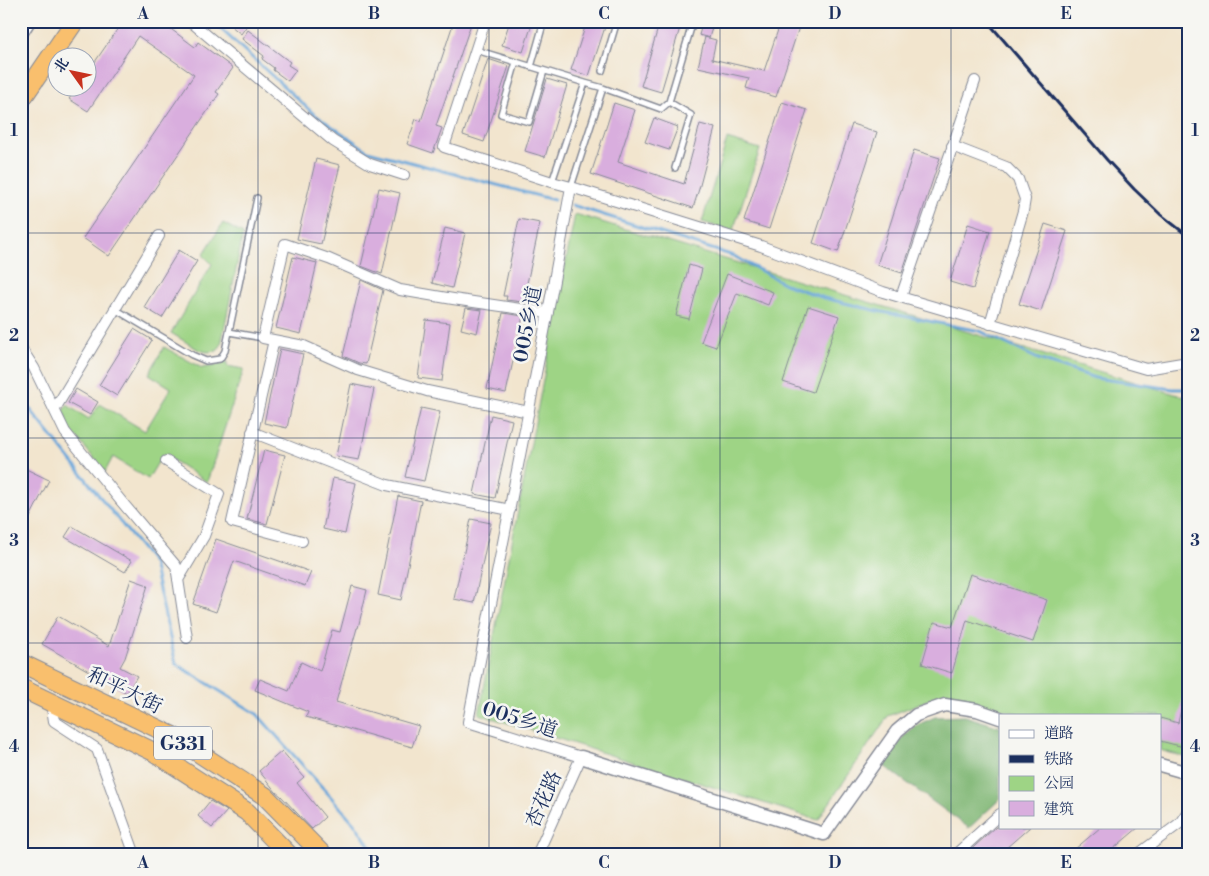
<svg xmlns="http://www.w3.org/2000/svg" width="1209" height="876" font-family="'Libre Bodoni','Noto Serif SC',serif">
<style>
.green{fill:#9ed485;stroke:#5c8272}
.forest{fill:#7eb672;stroke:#4c7268}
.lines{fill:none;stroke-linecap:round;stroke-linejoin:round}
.stream{stroke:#67a5d9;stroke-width:3}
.building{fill:#d9aede}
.service-casing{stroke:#868a96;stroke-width:8}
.minor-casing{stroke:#868a96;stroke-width:12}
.tertiary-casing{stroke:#868a96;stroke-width:15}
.trunk-casing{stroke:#868a96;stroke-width:20}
.service{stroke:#fff;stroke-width:5}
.minor{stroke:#fff;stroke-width:10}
.tertiary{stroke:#fff;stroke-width:12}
.trunk{stroke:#f9bf6d;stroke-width:18}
.rail{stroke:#1b2f5e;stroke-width:3}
.grid{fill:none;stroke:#1b2f5e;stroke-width:1;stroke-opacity:0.55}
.labels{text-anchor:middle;stroke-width:5;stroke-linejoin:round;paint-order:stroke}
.shield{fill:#f6f6f2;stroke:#5d6b8a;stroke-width:1}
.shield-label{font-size:19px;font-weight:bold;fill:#1b2f5e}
.street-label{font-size:20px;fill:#1b2f5e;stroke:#f6f6f2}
.neatline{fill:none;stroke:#1b2f5e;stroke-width:2}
.grid-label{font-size:16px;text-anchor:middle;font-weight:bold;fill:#1b2f5e}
</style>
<rect width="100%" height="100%" fill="#f6f6f2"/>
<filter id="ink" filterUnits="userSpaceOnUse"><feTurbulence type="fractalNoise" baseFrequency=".02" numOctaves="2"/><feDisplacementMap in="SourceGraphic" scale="10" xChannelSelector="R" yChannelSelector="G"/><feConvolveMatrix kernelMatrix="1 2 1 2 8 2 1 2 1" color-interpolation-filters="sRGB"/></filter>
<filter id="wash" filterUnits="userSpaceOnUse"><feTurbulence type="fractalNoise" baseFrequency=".0096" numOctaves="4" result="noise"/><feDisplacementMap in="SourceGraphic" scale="20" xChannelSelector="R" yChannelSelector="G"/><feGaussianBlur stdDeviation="1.12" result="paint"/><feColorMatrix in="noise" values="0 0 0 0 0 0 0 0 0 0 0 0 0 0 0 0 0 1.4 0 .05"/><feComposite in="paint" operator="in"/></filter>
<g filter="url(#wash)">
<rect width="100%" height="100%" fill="#f2e5ce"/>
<path class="green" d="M727,139L760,149L733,231L702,222Z
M575,214L1188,398V758L1160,750V715H1024L943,694L888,716L818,820L479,714Z
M223,223L243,234L221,345L217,351L207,352L199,350L171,333L212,264L203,255Z
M164,347L202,368L214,366L227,361V366L244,369L207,482L163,454L148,479L113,457L105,472L69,428L64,410L67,405L89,419L100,404L145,431L171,388L149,374Z"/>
<path class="forest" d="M965,716L1000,727V799L969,828L884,766L902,738L915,726L935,717Z"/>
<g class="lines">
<path class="stream" d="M212,21L314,114L368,151L554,200
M572,205L734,256L785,284L824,298L882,312L980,331L1038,359L1095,378L1173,389H1188
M21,398L153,563L176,664L257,714L355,824L376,855"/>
</g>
<g id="blocks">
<path class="building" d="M123,21H160L195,47L198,42L233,68L216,92L219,94L109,256L83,238L194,75L138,36L88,111L69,99L77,88H88V72Z
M225,21H250L241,34Z
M454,21H472L436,126L442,128L433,153L407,144L416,119L421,121Z
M510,21H533L523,52L502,45Z
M587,21H607L589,76L571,70Z
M660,21H682L661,92L641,86Z
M703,21H714L709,38L699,35Z
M781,21H801L776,97L746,88L749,78L698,67L705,37L716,40L712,59L764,71Z
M248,30L290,62L288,65L296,70L288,81L273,70L274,68L262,59L264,56L242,39Z
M488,59L509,66L484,142L463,135Z
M547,79L567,85L545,157L525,151Z
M782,102L807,110L769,229L744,221Z
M614,103L635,110L618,162L684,184L700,124L715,128L699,189L693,208L591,174Z
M654,118L678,127L669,150L645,142Z
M852,124L877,132L838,252L813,243Z
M914,150L940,158L902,273L877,265Z
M316,159L340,165L321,244L297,239Z
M379,188L400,193L382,274L361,266Z
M519,219L540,223L523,302L506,300L507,296H503Z
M968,224L990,231L973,289L950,282Z
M1045,224L1067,231L1041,311L1019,304Z
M445,228L465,233L452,288L432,283Z
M179,250L197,261L162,318L144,307Z
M293,257L317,263L301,334L276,328Z
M689,265L702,269L689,319L676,316Z
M727,274L773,292L768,305L737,293L716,347L701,342Z
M361,280L383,290L366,364L359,363L343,356Z
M808,306L839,316L813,392L783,382Z
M466,308L482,310L477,333L461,329Z
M503,313L523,316L506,393L487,389Z
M426,320L450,323L442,381L418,378Z
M134,329L152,340L117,396L99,385Z
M280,349L303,354L287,428L264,423Z
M351,384L374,389L359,460L336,456Z
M76,389L98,402L90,415L68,403Z
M421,408L440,412L424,481L405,477Z
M491,415L512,420L495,498L474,494Z
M264,450L285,455L267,524L247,519Z
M24,468L49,480L21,535V473Z
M333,478L356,483L345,534L323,529Z
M398,496L421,501L401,600L378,595Z
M471,519L491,523L474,603L454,599Z
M72,526L132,561L125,572L65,537Z
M216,539L311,572L305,586L234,561L216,612L193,604Z
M970,574L1047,600L1033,642L967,620L952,673L922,664L934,622L952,627Z
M131,579L148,585L125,658L120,667L137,676L127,693L42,644L58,616L109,646Z
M352,586L367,590L358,628H357L336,702L419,726L412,747L306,717L308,712L255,690L260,679L289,691L301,662L320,671L332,630L340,632Z
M1184,695H1188V748L1160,741V718L1178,723Z
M282,751L304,777L297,783L325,817L312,829L281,796L276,792L259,771Z
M210,801L227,811L212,828L198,816Z
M996,827H1030L998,855H965Z
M1101,827H1139L1106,855H1068Z"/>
</g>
</g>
<g filter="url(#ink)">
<use href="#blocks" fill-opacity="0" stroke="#868a96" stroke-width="1"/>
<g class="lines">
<g class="service-casing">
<path id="service" d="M21,40L33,21
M476,50L516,62L501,114L529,122L544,71
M516,62L585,83
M531,67L544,21
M602,71L617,21
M603,88L661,109L669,102
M675,168L691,115L669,102L693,21
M552,182L585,83L603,88L571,187
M257,198L229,332L263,338
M115,309L192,355L206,361L220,359L225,351L229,332"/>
</g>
<g class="minor-casing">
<path id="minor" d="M190,21L333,141L370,164L404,175
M485,21L444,147L552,182L571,187L761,246L883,292L1146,369L1188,362
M952,146L1006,167L1018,179L1025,199L1023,211L990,324
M901,297L975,81
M274,340L232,522L302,541
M21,348L34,368L65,432L121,501L176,566L187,638
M55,409L159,236
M529,412L427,391L358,370L304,346L263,338L285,244L329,259L400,290L453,299L548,313
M252,432L387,485L510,510
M166,461L219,494L204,536L178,580
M51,702L54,721L97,749L135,855
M537,855L581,757L468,722L553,286L571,187
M955,855L1000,814
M1137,855L1180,823L1188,811"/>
</g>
<g class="tertiary-casing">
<path id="tertiary" d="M581,757L824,834L897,731L916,715L945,705L977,710L1000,718
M1160,765L1188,773"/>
</g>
<g class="trunk-casing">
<path id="trunk" d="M21,100L75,21
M21,663L171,735L265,796L323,855
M21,688L154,752L247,812L289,855"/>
</g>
<use href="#service" class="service"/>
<use href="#minor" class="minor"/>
<use href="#tertiary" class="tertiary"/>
<use href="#trunk" class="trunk"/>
<path class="rail" d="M987,21L1107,160L1134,189L1160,214L1188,236"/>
</g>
</g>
<path class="grid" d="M258,21V855M489,21V855M720,21V855M951,21V855M21,233H1188M21,438H1188M21,643H1188"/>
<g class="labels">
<rect class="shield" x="154" y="726.5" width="58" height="33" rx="4"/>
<g class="shield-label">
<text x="183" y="750">G331</text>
</g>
<g class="street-label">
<text transform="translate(527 324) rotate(-79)" y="7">005乡道</text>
<text transform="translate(125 690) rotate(26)" y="7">和平大街</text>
<text transform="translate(520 719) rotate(18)" y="7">005乡道</text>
<text transform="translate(543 799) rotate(-66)" y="7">杏花路</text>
</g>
</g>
<rect width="1209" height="876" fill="none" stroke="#f6f6f2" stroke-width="55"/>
<rect x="999" y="714" width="162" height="115" fill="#f6f6f2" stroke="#9ea6b7"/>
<rect x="1009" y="730" width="25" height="8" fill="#ffffff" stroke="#9ea6b7"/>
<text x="1044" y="738" font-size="15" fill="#1b2f5e">道路</text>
<rect x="1009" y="755" width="25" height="8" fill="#1b2f5e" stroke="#9ea6b7"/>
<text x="1044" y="764" font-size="15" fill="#1b2f5e">铁路</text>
<rect x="1009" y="776" width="25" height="15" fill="#9ed485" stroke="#9ea6b7"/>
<text x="1044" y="788" font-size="15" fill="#1b2f5e">公园</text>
<rect x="1009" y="801" width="25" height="15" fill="#d9aede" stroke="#9ea6b7"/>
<text x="1044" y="814" font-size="15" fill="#1b2f5e">建筑</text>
<g transform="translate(72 72) rotate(303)"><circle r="24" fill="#f6f6f2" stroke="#9ea6b7"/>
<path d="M0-4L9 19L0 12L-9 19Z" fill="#c8321e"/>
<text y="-8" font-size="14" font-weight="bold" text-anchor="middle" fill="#1b2f5e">北</text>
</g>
<rect x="28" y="28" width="1154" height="820" class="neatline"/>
<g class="grid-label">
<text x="143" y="19">A</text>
<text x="374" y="19">B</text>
<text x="604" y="19">C</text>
<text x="835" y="19">D</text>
<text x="1066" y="19">E</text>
<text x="14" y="136">1</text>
<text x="1195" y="136">1</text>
<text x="14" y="341">2</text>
<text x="1195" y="341">2</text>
<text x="14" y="546">3</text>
<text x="1195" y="546">3</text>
<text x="14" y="752">4</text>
<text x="1195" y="752">4</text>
<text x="143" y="868">A</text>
<text x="374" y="868">B</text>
<text x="604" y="868">C</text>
<text x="835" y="868">D</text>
<text x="1066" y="868">E</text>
</g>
</svg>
